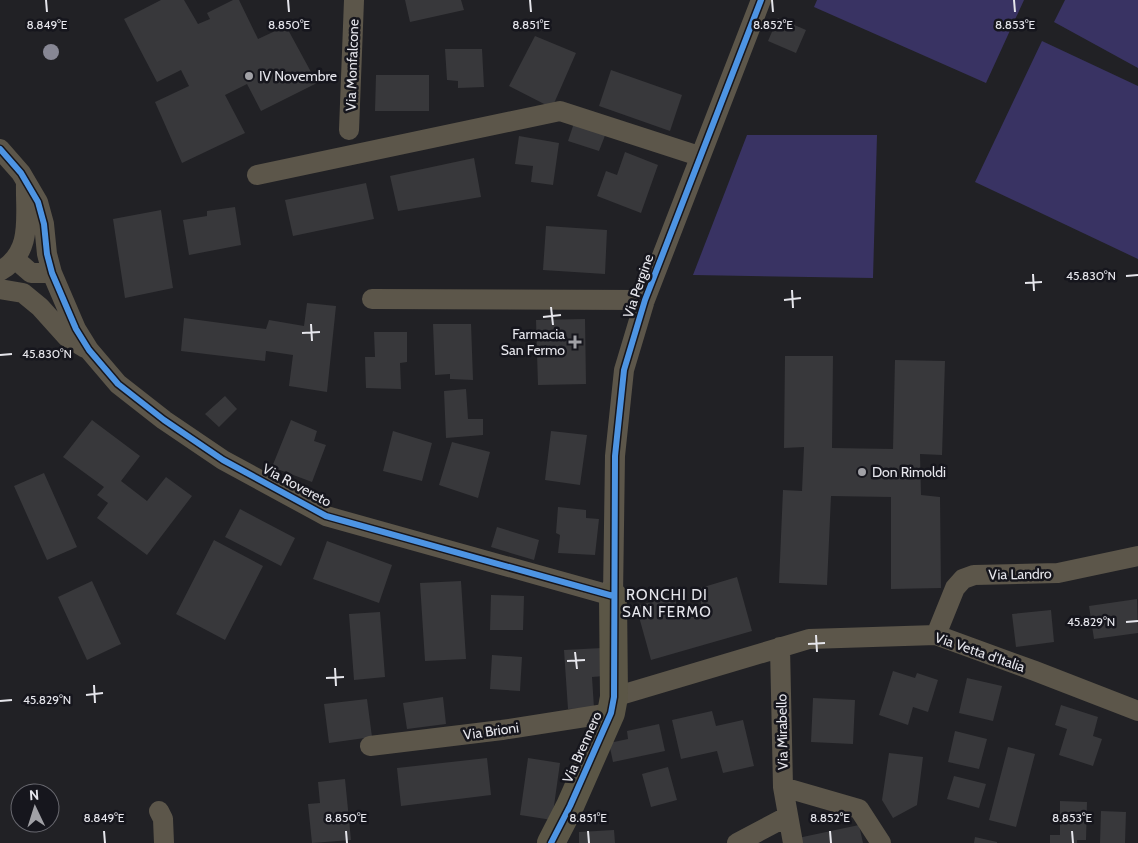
<svg xmlns="http://www.w3.org/2000/svg" width="1138" height="843" font-family="Cabin,sans-serif">
<style>
.green{fill:#393363}
.building{fill:#38383b}
.lines{fill:none;stroke-linecap:round;stroke-linejoin:round}
.street{stroke:#5c564a;stroke-width:20}
.secondary{stroke:#5b5646;stroke-width:28}
.cycleway-casing{stroke:#16161d;stroke-width:9}
.cycleway{stroke:#4d94e3;stroke-width:6}
.tree{fill:#878794}
.ticks{fill:none;stroke:#e6e6ec;stroke-width:2}
.poi-dot{fill:#a1a1a6;stroke:#16161d;stroke-width:2}
.labels{text-anchor:middle;stroke-width:5;stroke-linejoin:round;paint-order:stroke}
.street-label{font-size:14px;fill:#e6e6ec;stroke:#16161d}
.poi-label{font-size:14px;fill:#e6e6ec;stroke:#16161d;text-anchor:start}
.neighbourhood-label{font-size:15px;letter-spacing:1px;fill:#e6e6ec;stroke:#16161d}
.ticks-label{font-size:12px;text-anchor:middle;fill:#e6e6ec;stroke:#16161d;stroke-width:5;stroke-linejoin:round;paint-order:stroke}
</style>
<rect width="100%" height="100%" fill="#212125"/>
<path class="green" d="M817,0H1024L986,83L814,7Z
M1065,0H1138V68L1054,22Z
M1042,41L1138,86V259L975,182Z
M747,135H877L873,278L693,275Z"/>
<path class="building" d="M161,0H184L198,24L210,19L207,13L233,0H239L258,39L286,26L317,83L261,111L247,84L225,95L245,133L182,163L155,102L189,86L181,70L157,82L124,19Z
M405,0H461L464,10L410,22Z
M778,18L806,30L796,53L768,41Z
M535,36L576,53L552,108L509,86Z
M445,49H482L484,87L458,88V81L447,80Z
M611,70L682,95L670,131L599,106Z
M376,75H429V111H375Z
M574,123L606,133L599,151L568,141Z
M519,136L559,143L553,185L531,182L533,166L515,164Z
M625,152L658,165L641,213L597,196L606,171L617,175Z
M474,158L481,197L398,211L390,176Z
M366,183L374,219L293,236L285,200Z
M235,207L241,245L189,255L183,220L207,216V211Z
M161,210L173,288L125,298L113,219Z
M546,226L607,230L605,274L543,270Z
M307,303L336,306L327,392L289,386L293,355L266,351L265,361L181,351L184,318L266,329L269,320L304,326Z
M585,319L586,384L538,385L536,320Z
M433,324H471L473,380L450,379V374L435,375Z
M374,332H407V362L400,363L401,389L366,388L365,357H375Z
M785,356H833L832,448L893,449L895,360L945,361L942,455L920,454L921,495L940,497L941,588L891,589V497L831,496L827,585L779,583L783,490L802,491L804,447L784,448Z
M466,389L468,419H483V435L446,438L444,391Z
M225,396L237,409L219,427L205,414Z
M92,420L140,456L121,481L147,501L166,477L192,496L147,555L97,518L108,503L97,495L104,487L63,457Z
M291,420L317,431L314,441L326,445L312,482L272,467Z
M393,431L432,443L422,481L383,471Z
M551,431L587,435L580,485L545,480Z
M452,442L490,452L478,498L439,485Z
M44,473L77,547L47,560L14,486Z
M558,507L586,510V518L599,519L595,555L558,553L560,535L556,533Z
M240,509L295,538L281,566L225,537Z
M497,527L539,540L534,560L491,547Z
M214,540L263,566L225,640L176,614Z
M327,541L392,565L379,603L313,579Z
M737,577L752,631L651,660L636,606L674,596L680,618L703,611L697,589Z
M92,581L121,644L87,660L58,597Z
M461,581L466,659L425,661L420,583Z
M491,595L524,596L523,630H490Z
M1137,599L1138,633L1094,639L1089,606Z
M1051,610L1054,642L1016,647L1012,614Z
M380,612L385,677L354,680L349,614Z
M602,648L604,676L592,677L594,708L568,709L564,650Z
M492,655L522,657L520,691L490,689Z
M893,671L915,678L917,673L938,680L928,712L913,707L908,725L879,715Z
M967,678L1002,686L993,721L959,713Z
M443,697L446,724L407,729L403,703Z
M813,698L855,700L853,744L811,742Z
M367,699L372,737L329,743L324,704Z
M1061,705L1098,717L1093,736L1102,739L1093,766L1059,755L1067,729L1055,725Z
M712,711L716,726L743,720L754,766L723,773L717,751L681,759L672,720Z
M659,724L665,751L613,762L609,743L628,739L627,731Z
M955,731L987,739L979,769L948,762Z
M1008,747L1035,754L1016,827L989,820Z
M889,753L923,757L917,805L893,818L882,800Z
M487,758L491,795L401,806L397,768Z
M528,758L560,763L552,820L520,815Z
M668,767L677,800L651,807L642,774Z
M954,776L986,784L979,808L947,799Z
M345,779L351,840L312,843L308,804L320,803L318,782Z
M1060,801L1087,802L1086,840H1077V843H1050V835H1060Z
M1101,811L1126,812L1125,843H1100Z
M859,825L863,843H799L798,838Z
M614,830L615,843H579V832Z
M975,837L997,842V843H974Z"/>
<g class="lines">
<path class="street" d="M349,130L354,0
M0,149L21,173L38,202L44,224L47,254L52,273L76,329L89,350L118,384L164,420L223,460L326,516L613,596L615,456L624,370L645,300L761,0
M257,175L560,111L699,156
M16,260L31,273H52
M0,271C34,252 25,216 26,182
M0,289L23,293L40,307L67,337L85,348
M372,299L645,300
M936,635L955,588L963,579L974,575L1058,573L1138,556
M780,647L783,787L793,843
M614,697L809,639L936,635L1035,671L1138,711
M370,746L502,730L611,713
M783,787L859,809L881,843
M159,811L163,819L164,843
M737,843L788,816"/>
<path class="secondary" d="M551,843L570,806L611,713L614,697L613,596"/>
<g class="cycleway-casing">
<path id="cycleway" d="M0,149L21,173L38,202L44,224L47,254L52,273L76,329L89,350L118,384L164,420L223,460L326,516L613,596
M551,843L570,806L611,713L614,697L615,456L624,370L645,300L761,0"/>
</g>
<use href="#cycleway" class="cycleway"/>
</g>
<circle class="tree" cx="51" cy="52" r="8"/>
<path class="ticks" d="M46,0L47,12M288,0L289,12M530,0L531,12M772,0L773,12M1014,0L1015,12M1033,274L1034,291M1126,276L1138,275M1025,283L1042,282M792,290L793,308M784,300L801,298M551,307L553,325M543,317L561,315M311,324L312,341M302,333L320,332M0,355L12,354M1126,622L1138,621M816,635L817,652M808,644L825,643M575,652L577,669M567,661L585,660M335,668L336,686M326,678L344,677M94,685L95,703M86,695L103,693M0,701L12,700M104,831L105,843M346,831L347,843M588,831L589,843M830,831L831,843M1072,831L1073,843"/>
<g class="poi-dot">
<circle cx="249" cy="76" r="5"/>
<path d="M572.5 334.5h5v5h5v5h-5v5h-5v-5h-5v-5h5z"/>
<circle cx="862" cy="472" r="5"/>
</g>
<g class="labels">
<g class="street-label">
<text transform="translate(352 65) rotate(-88)" y="5">Via Monfalcone</text>
<text transform="translate(638 286) rotate(-71)" y="5">Via Pergine</text>
<text transform="translate(297 485) rotate(28)" y="5">Via Rovereto</text>
<text transform="translate(1020 574) rotate(-1)" y="5">Via Landro</text>
<text transform="translate(980 652) rotate(19)" y="5">Via Vetta d'Italia</text>
<text transform="translate(491 731) rotate(-8)" y="5">Via Brioni</text>
<text transform="translate(782 732) rotate(-91)" y="5">Via Mirabello</text>
<text transform="translate(582 747) rotate(-66)" y="5">Via Brennero</text>
</g>
<g class="poi-label">
<text x="259" y="81">IV Novembre</text>
<text x="565" y="339" text-anchor="end">Farmacia<tspan x="565" dy="16">San Fermo</tspan></text>
<text x="872" y="477">Don Rimoldi</text>
</g>
<g class="neighbourhood-label">
<text x="667" y="600">RONCHI DI<tspan x="667" dy="17">SAN FERMO</tspan></text>
</g>
</g>
<g class="ticks-label">
<text x="47" y="29">8.849°E</text>
<text x="289" y="29">8.850°E</text>
<text x="531" y="29">8.851°E</text>
<text x="773" y="29">8.852°E</text>
<text x="1015" y="29">8.853°E</text>
<text x="1091" y="280">45.830°N</text>
<text x="47" y="358">45.830°N</text>
<text x="1091" y="626">45.829°N</text>
<text x="47" y="704">45.829°N</text>
<text x="104" y="822">8.849°E</text>
<text x="346" y="822">8.850°E</text>
<text x="588" y="822">8.851°E</text>
<text x="830" y="822">8.852°E</text>
<text x="1072" y="822">8.853°E</text>
</g>
<g transform="translate(35 808) rotate(356)"><circle r="24" fill="#16161d" stroke="#696970"/>
<path d="M0-4L9 19L0 12L-9 19Z" fill="#a1a1a6"/>
<text y="-8" font-size="14" font-weight="bold" text-anchor="middle" fill="#e6e6ec">N</text>
</g>
</svg>
